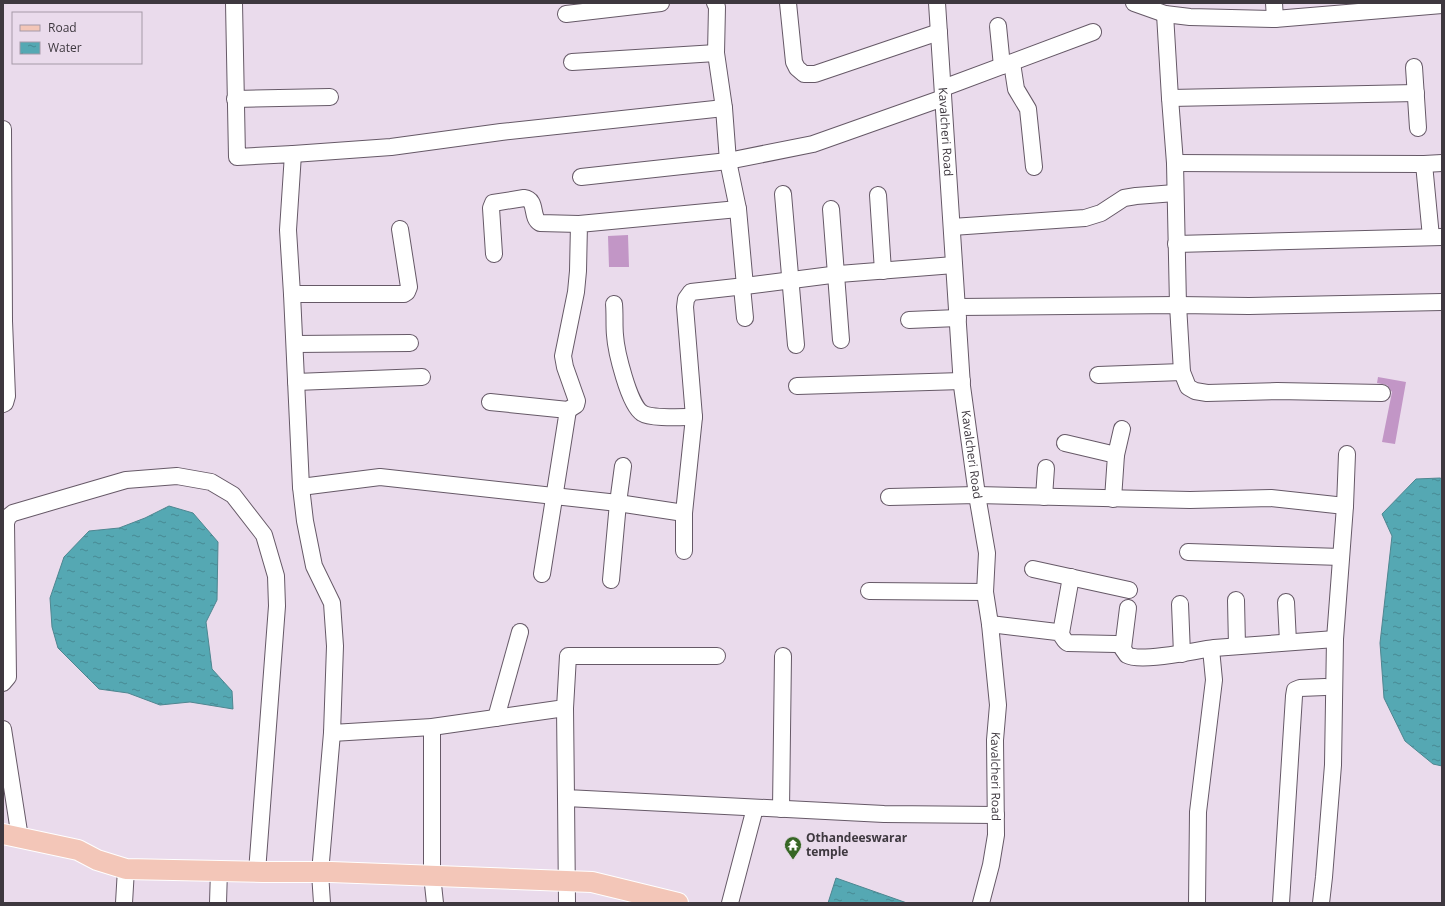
<svg xmlns="http://www.w3.org/2000/svg" width="1445" height="906" font-family="'Open Sans',sans-serif">
<style>
.water{fill:url(#water-ripples);stroke:#4e8690}
.building{fill:#c296c6}
.lines{fill:none;stroke-linecap:round;stroke-linejoin:round}
.minor-casing{stroke:#665967;stroke-width:18}
.major-casing{stroke:#fff;stroke-width:22}
.minor{stroke:#fff;stroke-width:16}
.major{stroke:#f3c6b8;stroke-width:20}
.labels{text-anchor:middle;stroke-width:3;stroke-linejoin:round;paint-order:stroke}
.street-label{font-size:12px;fill:#3e383f;stroke:#eadbec}
.poi-label{font-size:12px;font-weight:bold;fill:#3e383f;stroke:#eadbec;text-anchor:start}
</style>
<defs>
<pattern id="water-ripples" width="26" height="14" patternUnits="userSpaceOnUse"><rect width="26" height="14" fill="#55a8b3"/><path d="M2 4q2-2 4 0t4 0M15 11q2-2 4 0t4 0" fill="none" stroke="#488a93"/></pattern>
</defs>
<rect width="100%" height="100%" fill="#eadbec"/>
<path class="water" d="M1440,478L1442,479V766L1433,764L1405,741L1384,698L1380,643L1392,536L1382,514L1416,479Z
M169,506L193,513L218,542L217,600L206,622L212,669L232,691L233,709L190,702L160,705L128,693L99,689L58,648L52,627L50,598L64,557L89,531L119,528L145,518Z
M836,878L907,903H828Z"/>
<path class="building" d="M628,235L629,267H609L608,236Z
M1378,377L1406,382L1395,444L1382,442L1392,392L1387,385L1377,383Z"/>
<g class="lines">
<g class="minor-casing">
<g id="minor">
<path d="M234,3L237,157L293,154L288,230L292,294L301,487L305,521L314,566L332,603L335,646L332,733L432,727L565,708L568,656H717"/>
<path d="M788,3L794,62L797,68L804,74H815L939,32"/>
<path id="s1" d="M937,3L962,386L977,495L987,553L985,592L990,624L998,705L995,740L996,835L991,865L981,903"/>
<path d="M1134,3L1165,14L1190,17L1275,19L1442,5"/>
<path d="M1274,3L1275,19"/>
<path d="M566,14L661,3"/>
<path d="M1165,14L1170,98L1175,163L1178,305L1182,372L1188,387L1195,391L1207,393L1277,391L1382,393"/>
<path d="M998,26L1002,66"/>
<path d="M572,62L716,53"/>
<path d="M1012,63L1016,89L1028,109L1034,167"/>
<path d="M1414,67L1418,128"/>
<path d="M943,88L1093,32"/>
<path d="M1170,98L1416,93"/>
<path d="M235,99L330,97"/>
<path d="M3,129L4,321"/>
<path d="M293,154L391,147L501,132L724,108"/>
<path d="M1175,163L1424,164L1442,163"/>
<path d="M1424,164L1431,237"/>
<path d="M581,177L728,161L813,144L943,98"/>
<path d="M783,194L796,345"/>
<path d="M878,195L883,271"/>
<path d="M831,209L841,340"/>
<path d="M952,227L1085,218L1101,213L1124,198L1136,196L1175,193"/>
<path d="M1176,244L1442,237"/>
<path d="M494,254L491,208L493,203L524,198C538,200 530,217 540,223L579,224"/>
<path d="M745,286L839,274L954,265"/>
<path d="M742,287L745,318"/>
<path d="M292,294H404L407,292L409,287L400,229"/>
<path d="M614,304C615,315 614,325 615,335C616,351 629,405 642,413C651,419 683,417 694,417"/>
<path d="M957,307L1178,305L1249,306L1442,302"/>
<path d="M909,320L958,318"/>
<path d="M3,321H4L7,396L5,403L3,404"/>
<path d="M295,344L410,343"/>
<path d="M1098,375L1182,372"/>
<path d="M296,382L422,377"/>
<path d="M797,386L962,381"/>
<path d="M490,402L568,410L542,574"/>
<path d="M568,410L576,405L577,401L565,367L563,356L576,292L578,271L579,224L738,209"/>
<path d="M1065,443L1116,455L1113,499"/>
<path d="M1116,455L1122,429"/>
<path d="M301,487L380,477L618,503L684,513"/>
<path d="M889,497L977,495L1190,500L1271,498L1345,506"/>
<path d="M1044,497L1046,468"/>
<path d="M684,551V513L694,417L685,307L686,299L691,292L745,286L738,209L728,161L724,108L716,53L717,7L715,3"/>
<path d="M1188,552L1341,557"/>
<path d="M1033,569L1129,590"/>
<path d="M611,580L618,503L623,466"/>
<path d="M869,591L985,592"/>
<path d="M1236,600L1237,646"/>
<path d="M1286,602L1288,642"/>
<path d="M1180,604L1182,654"/>
<path d="M990,624L1057,632C1063,634 1063,641 1068,643L1116,644L1120,645L1127,655C1141,663 1196,650 1214,648C1254,645 1295,642 1335,639"/>
<path d="M1061,633L1071,577"/>
<path d="M1123,648L1128,608"/>
<path d="M3,683L8,677L6,523L8,517L13,513L126,480L177,476L211,482L233,495L264,535L276,576L277,606L257,872"/>
<path d="M565,708L566,798L884,814L996,815"/>
<path d="M496,718L520,632"/>
<path d="M432,727V875L435,903"/>
<path d="M3,729L20,838"/>
<path d="M566,798L567,903"/>
<path d="M781,809L783,656"/>
<path d="M124,903L126,869"/>
<path d="M218,903L219,870"/>
<path d="M322,903L320,873L332,733"/>
<path d="M730,903L755,808"/>
<path d="M1197,903L1198,812L1214,680L1211,649"/>
<path d="M1281,903L1294,696L1295,690L1300,688L1325,687"/>
<path d="M1321,903L1324,877L1333,765L1335,639L1345,506L1347,454"/>
</g>
</g>
<g class="major-casing">
<path id="major" d="M3,834L78,850L97,860L126,869L263,872H331L592,882L678,903"/>
</g>
<use href="#minor" class="minor"/>
<use href="#major" class="major"/>
</g>
<defs>
<g id="temple-pin" transform="scale(0.9)"><path d="M0 17L-7.5 6A9.5 9.5 0 1 1 7.5 6Z" fill="#376625" stroke="#eadbec"/><path d="M0-6L5-2H3V0L6.5 2.5H4V6H1.5V3h-3V6H-4V2.5H-6.5L-3 0V-2H-5Z" fill="#fff"/></g>
</defs>
<g fill-rule="evenodd">
<use href="#temple-pin" x="793" y="845"/>
</g>
<g class="labels">
<g class="street-label">
<text dy="4" stroke="none"><textPath href="#s1" startOffset="129">Kavalcheri Road</textPath></text>
<text dy="4" stroke="none"><textPath href="#s1" startOffset="453">Kavalcheri Road</textPath></text>
<text dy="4" stroke="none"><textPath href="#s1" startOffset="777">Kavalcheri Road</textPath></text>
</g>
<g class="poi-label">
<text x="806" y="842">Othandeeswarar<tspan x="806" dy="14">temple</tspan></text>
</g>
</g>
<rect width="1445" height="906" fill="none" stroke="#3e383f" stroke-width="8"/>
<rect x="12" y="12" width="130" height="52" fill="#eadbec" stroke="#a59aa7"/>
<rect x="20" y="25" width="20" height="6" fill="#f3c6b8" stroke="#a59aa7"/>
<text x="48" y="32" font-size="12" fill="#3e383f">Road</text>
<rect x="20" y="42" width="20" height="12" fill="url(#water-ripples)" stroke="#a59aa7"/>
<text x="48" y="52" font-size="12" fill="#3e383f">Water</text>
</svg>
